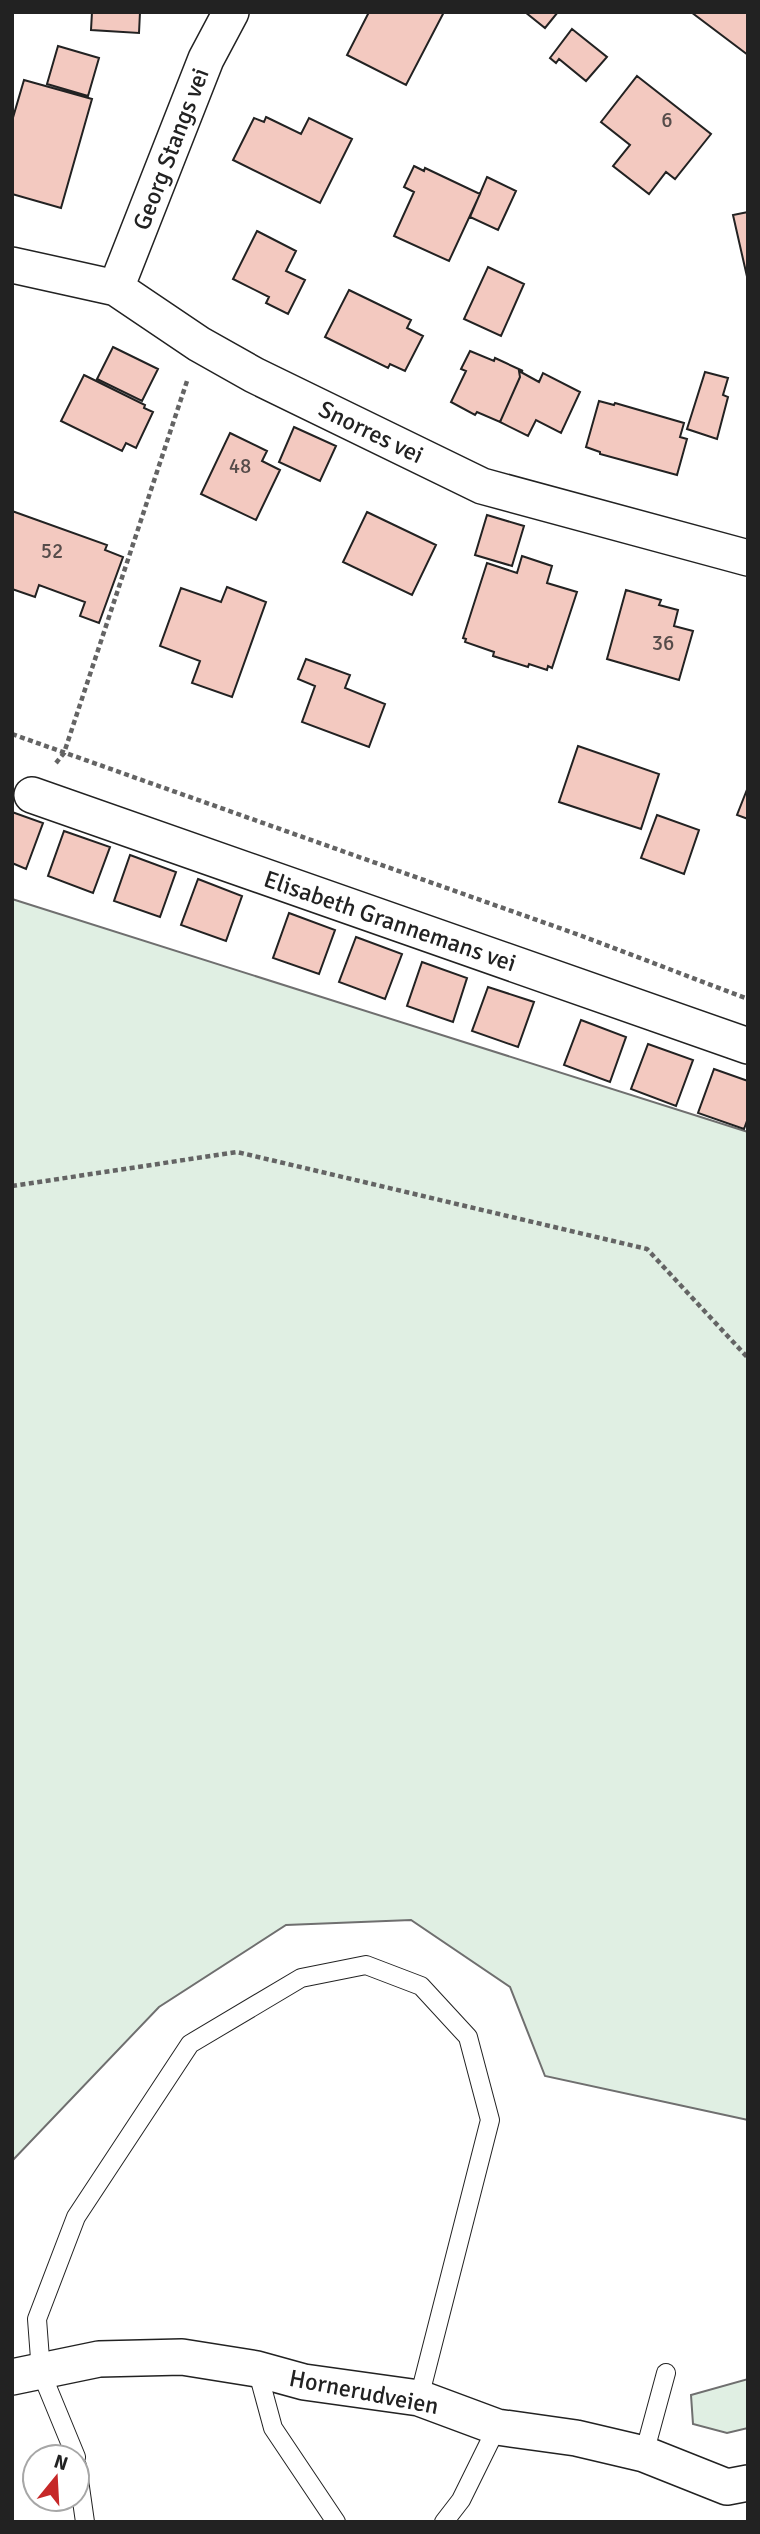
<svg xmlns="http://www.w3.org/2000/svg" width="760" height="2534" font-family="Signika,sans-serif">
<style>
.green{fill:#e0efe3;stroke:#6f6f6f;stroke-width:2}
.building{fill:#f3c9c0;stroke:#222;stroke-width:2}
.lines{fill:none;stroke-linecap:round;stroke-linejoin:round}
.lane-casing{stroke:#222;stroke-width:20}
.street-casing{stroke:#222;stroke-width:38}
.path{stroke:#646464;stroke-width:4.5;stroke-dasharray:5 3.5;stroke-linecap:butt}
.lane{stroke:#fff;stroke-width:18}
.street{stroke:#fff;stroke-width:35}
.labels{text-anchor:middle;stroke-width:5;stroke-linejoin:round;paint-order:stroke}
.number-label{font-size:21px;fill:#564c4a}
.street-label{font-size:24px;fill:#222;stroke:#fff}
</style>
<rect width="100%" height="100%" fill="#fff"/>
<path class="green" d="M12,899L748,1132V2120L545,2076L510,1987L411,1920L286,1925L159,2007L12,2161Z
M748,2379V2428L727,2433L693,2424L691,2395Z"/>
<path class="building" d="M92,12H140L139,33L91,30Z
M369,12H444L406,85L347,55Z
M525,12H558L545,28Z
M691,12H748V55Z
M572,29L607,57L586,81L559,59L556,63L550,58Z
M58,46L99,58L88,96L47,84Z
M637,76L711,134L675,179L666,172L649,194L613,166L630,145L601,122Z
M24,80L92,99L61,208L12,194V121Z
M266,117L301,134L309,118L352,139L320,203L233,160L254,118L264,122Z
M414,166L424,171L425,168L480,194L449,261L394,236L414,192L404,187Z
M487,177L516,191L498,230L470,217Z
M748,212V281L733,215Z
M257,231L296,251L286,271L305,280L288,314L266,303L269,297L233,279Z
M488,267L524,284L501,336L464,319Z
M349,290L411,320L407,328L423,336L405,371L390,364L388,368L325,337Z
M113,347L158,369L142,401L97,379Z
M470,351L494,361L495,358L523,371H519L520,377L500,422L477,412L475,415L451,402L466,371L461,369Z
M519,371L539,382L543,373L580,392L561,433L536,420L528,436L500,422L520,377Z
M705,372L728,378L723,395L728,397L717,439L687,429Z
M84,375L145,405L144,408L153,412L136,448L126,443L122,451L61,421Z
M599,401L614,405L615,403L684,423L680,437L687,439L677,475L600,454V452L586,447Z
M294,427L336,446L320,481L279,462Z
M230,433L267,451L262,461L280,470L256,520L201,494Z
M12,511L107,545L105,550L123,557L99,623L80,616L85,602L39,585L35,597L12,589Z
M367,512L436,545L412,595L343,562Z
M487,515L524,526L512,566L475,555Z
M522,556L552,566L547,583L577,592L552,668L548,666L547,670L529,664L528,667L493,656L494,652L465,642L466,639L463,638L487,563L517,573Z
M227,587L266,602L232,697L192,683L200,661L160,646L181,588L221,602Z
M626,590L661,600L659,605L678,610L674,626L693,631L679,680L607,659Z
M306,659L350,675L345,688L385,704L369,747L302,722L315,686L298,679Z
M578,746L659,774L641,829L559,802Z
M748,787V819L737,815Z
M12,812L43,823L26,869L12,863Z
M657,815L699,830L684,874L641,858Z
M64,831L110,847L93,893L48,876Z
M130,855L176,872L160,917L114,901Z
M198,879L242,896L226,941L181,925Z
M289,913L335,930L319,974L273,958Z
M356,937L402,954L385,999L339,982Z
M422,962L467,978L453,1022L407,1006Z
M488,987L534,1002L518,1047L472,1031Z
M581,1020L626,1037L610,1082L564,1065Z
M648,1044L693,1060L676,1106L631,1089Z
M714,1069L748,1081V1118L744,1129L698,1113Z"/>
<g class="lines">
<g class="lane-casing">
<path id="lane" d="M257,2369L273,2428L336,2522
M644,2454L666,2373
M76,2457L41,2372L37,2319L76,2217L190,2044L301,1978L366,1965L421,1986L468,2037L490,2120L419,2398
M77,2466L85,2522
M444,2522L461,2500L497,2427"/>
</g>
<g class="street-casing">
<path id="street" d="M12,265L116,288L199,344L254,375L482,486L748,558
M116,288L206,59L231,12
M32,795L748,1046
M12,2377L99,2359L182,2357L257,2369L304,2382L419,2398L497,2427L576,2438L644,2454L727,2487L748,2483"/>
</g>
<path class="path" d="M12,734L582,936L748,999
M56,763L64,753L188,378
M12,1186L237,1152L647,1249L748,1358"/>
<use href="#lane" class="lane"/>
<use href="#street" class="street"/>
</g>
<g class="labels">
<g class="number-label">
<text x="667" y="127">6</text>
<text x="240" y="473">48</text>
<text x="52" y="558">52</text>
<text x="663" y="650">36</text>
</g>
<g class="street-label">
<text transform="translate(171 149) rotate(-69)" y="8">Georg Stangs vei</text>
<text transform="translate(371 432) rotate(26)" y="8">Snorres vei</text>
<text transform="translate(390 921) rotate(19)" y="8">Elisabeth Grannemans vei</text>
<text transform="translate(364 2392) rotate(11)" y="8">Hornerudveien</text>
</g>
</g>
<rect width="760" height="2534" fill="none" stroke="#222222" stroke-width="28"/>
<g transform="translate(56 2478) rotate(18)"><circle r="33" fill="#ffffff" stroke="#a7a7a7" stroke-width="2"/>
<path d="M0-5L12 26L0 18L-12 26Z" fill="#c62828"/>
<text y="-10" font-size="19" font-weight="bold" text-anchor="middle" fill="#222222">N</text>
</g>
</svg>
